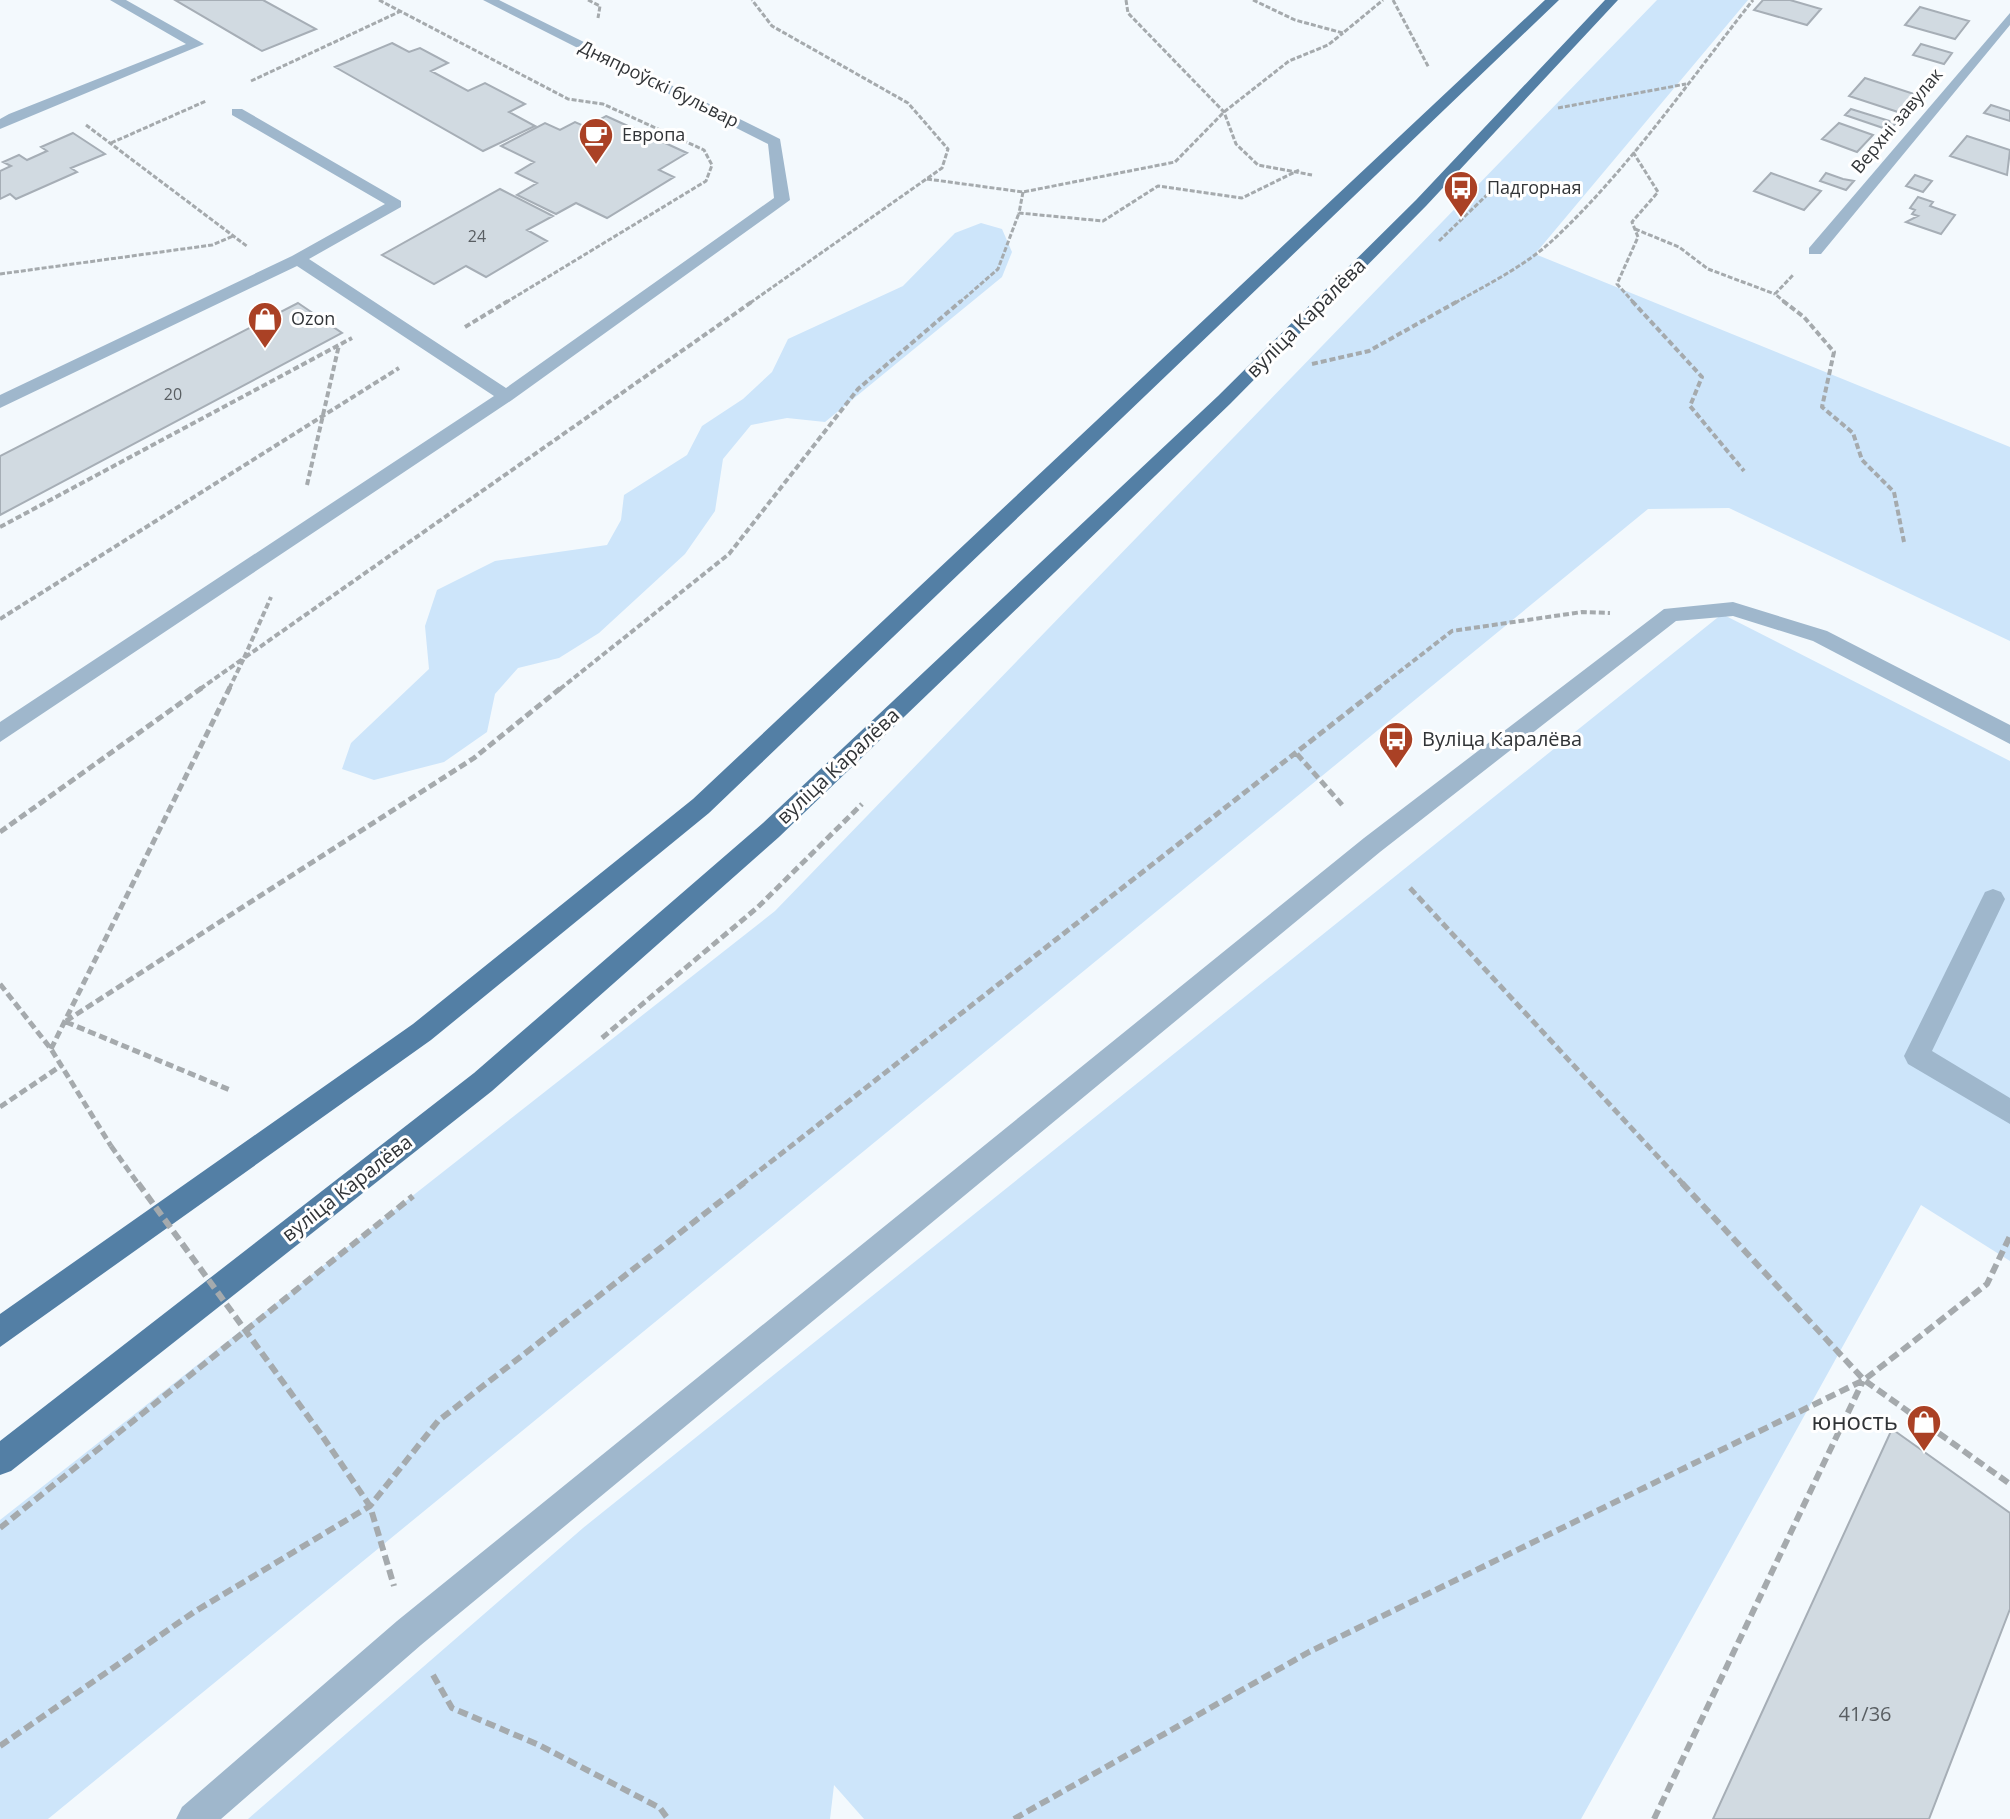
<svg xmlns="http://www.w3.org/2000/svg" width="2010" height="1819" font-family="'Open Sans',sans-serif">
<style>
.green{fill:#cde5fa}
.building{fill:#d1dae1;stroke:#a6aeb6;stroke-width:2}
.lines{fill:none;stroke-linecap:round;stroke-linejoin:round}
.path-far3{stroke:#a5aaad;stroke-width:3;stroke-dasharray:5 2;stroke-linecap:butt}
.path-far2{stroke:#a5aaad;stroke-width:4;stroke-dasharray:6 3;stroke-linecap:butt}
.path-far1{stroke:#a5aaad;stroke-width:5;stroke-dasharray:8 4;stroke-linecap:butt}
.path{stroke:#a5aaad;stroke-width:6;stroke-dasharray:10 5;stroke-linecap:butt}
.minor{fill:#9fb7cc;fill-rule:evenodd}
.major{fill:#537fa5;fill-rule:evenodd}
.path-bridge-far1{stroke:#a5aaad;stroke-width:5;stroke-dasharray:8 4;stroke-linecap:butt}
.path-bridge{stroke:#a5aaad;stroke-width:6;stroke-dasharray:10 5;stroke-linecap:butt}
.labels{text-anchor:middle;stroke-width:6;stroke-linejoin:round;paint-order:stroke}
.number-label{font-size:16px;fill:#595e62}
.far-street-label{font-size:18px;fill:#313437;stroke:#fff}
.far-poi-label{font-size:18px;fill:#313437;stroke:#fff;text-anchor:start}
.street-label{font-size:20px;fill:#313437;stroke:#fff}
.poi-label{font-size:20px;fill:#313437;stroke:#fff;text-anchor:start}
.near-number-label{font-size:20px;fill:#595e62}
.near-poi-label{font-size:24px;fill:#313437;stroke:#fff;text-anchor:end}
</style>
<rect width="100%" height="100%" fill="#f3f9fd"/>
<path class="green" d="M1657,0H1748L1535,254L2010,447V641L1729,508L1648,509L48,1819H0V1520L775,911Z
M981,223L1002,229L1012,252L1002,277L825,422L787,418L751,425L723,459L715,511L685,554L599,633L559,658L518,668L495,694L487,732L444,762L374,780L342,769L351,743L429,669L425,626L437,590L495,561L607,545L621,520L624,495L687,455L702,426L743,399L772,372L788,339L903,286L955,233Z
M1722,614L2010,761V1261L1921,1205L1581,1819H864L834,1785L830,1819H248L583,1528Z"/>
<path class="building" d="M175,0H263L316,29L262,51Z
M1763,0H1790L1821,9L1807,25L1754,10Z
M1920,7L1969,21L1955,39L1905,25Z
M392,43L409,52L420,48L448,63L431,71L468,91L485,83L525,104L509,112L535,126L483,151L335,67Z
M1921,44L1952,53L1944,64L1913,55Z
M1865,78L1914,94L1898,112L1849,96Z
M1991,105L2010,111V121L1984,113Z
M1851,109L1896,123L1889,130L1845,115Z
M606,116L687,153L659,170L674,177L607,218L576,203L556,214L517,195L537,183L516,173L534,162L501,146L545,123L560,130L575,122L586,127Z
M1839,123L1873,135L1857,152L1822,139Z
M73,133L105,154L71,168L77,172L16,199L10,194L0,199V171L11,166L3,162L19,155L27,160L47,151L41,147Z
M1967,136L2010,150L2007,175L1950,156Z
M1771,173L1821,191L1804,210L1754,191Z
M1826,173L1843,179L1854,181L1846,190L1820,181Z
M1915,175L1932,181L1923,192L1906,186Z
M500,189L553,216L527,230L547,241L486,277L466,266L434,284L382,255Z
M1918,197L1933,202L1930,206L1955,215L1941,234L1906,222L1918,216L1912,214L1915,210L1910,208Z
M298,303L342,333L0,515V456Z
M1892,1429L2010,1513V1609L1929,1819H1713Z"/>
<g class="lines">
<path class="path-far3" d="M379,0L568,99L603,104L704,150L712,165L706,181L505,303
M588,0L600,6L598,18
M1126,0L1128,13L1224,112L1236,144L1258,165L1312,175
M1253,0L1295,20L1343,33L1383,0
M1393,0L1429,68
M251,81L401,11
M1558,108L1686,84
M86,125L248,247
M111,143L206,101
M1633,152L1658,192L1632,222L1638,237L1617,284L1634,303
M927,179L1023,192L1175,162L1224,112L1289,61L1328,45L1343,33
M1023,192L1019,213L1103,221L1158,186L1242,198L1299,170
M1635,229L1679,247L1708,269L1775,294
M1439,241L1490,192V181
M0,274L212,245L233,236
M750,303L942,168L948,149L908,103L772,26L752,0
M959,303L998,269L1019,213
M1455,303C1488,284 1525,266 1553,240C1628,170 1689,81 1753,0
M1786,303L1775,294L1793,275"/>
<path class="path-far2" d="M1632,301L1702,377L1690,406L1744,471
M1783,301L1804,317L1834,352L1822,407L1853,433L1862,460L1894,492L1904,542
M465,327L508,301
M1312,364L1369,351L1458,301
M307,485L339,345
M0,527L352,338
M0,619L399,368
M200,689L244,658L271,597
M229,689L244,658L753,301
M560,689L729,554L858,389L961,301
M1377,689L1452,631L1582,612L1610,613"/>
<path class="path-far1" d="M1297,754L1344,807
M0,832L203,687
M1410,888L1684,1185
M0,984L51,1049L111,1146
M66,1021L474,758L562,687
M66,1022L230,1090
M602,1038L758,907L862,804
M51,1049L230,687
M0,1107L62,1065
M741,1185L1380,687"/>
<path class="path" d="M1682,1183L1864,1380L2010,1484
M323,1437L370,1506L394,1586
M0,1528L413,1196
M433,1675L452,1708L539,1745L660,1808L668,1819
M0,1746L194,1612L370,1506L438,1421L744,1183
M1014,1819L1309,1652L1864,1380L1987,1284L2010,1236
M1654,1819L1863,1381"/>
<path class="minor" d="M110,0H126L204,44L0,129V119L9,114L186,44Z
M483,0H499L780,139L790,200L512,400L0,742V722L494,396L297,266L0,408V395L292,256L385,204L232,115V109H242L401,201V207L309,259L506,388L774,198L768,144Z
M2010,13V25L1821,254H1809V248Z
M1733,602L1827,631L2010,725V744L1813,641L1733,616L1676,621L1380,852L421,1645L221,1819H176L182,1807L397,1621L1364,838L1664,609Z
M1993,889L2001,892L2005,899L1932,1051L2010,1098V1124L1908,1064L1904,1056L1985,892Z"/>
<path class="major" d="M1545,0H1559L709,813L431,1040L0,1347V1314L413,1024L693,799Z
M1605,0H1618L1426,206L1230,404L779,837L492,1091L11,1471L0,1475V1441L474,1073L763,823L1218,396L1416,200Z"/>
<path class="path-bridge-far1" d="M111,1146L139,1185"/>
<path class="path-bridge" d="M138,1183L323,1437"/>
</g>
<defs>
<g id="cafe-pin" transform="scale(1.8)"><path d="M0 17L-7.5 6A9.5 9.5 0 1 1 7.5 6Z" fill="#aa4125" stroke="#fff"/><path d="M-5.5-4.5H6V0H3Q3 3.5 0 3.5H-2.5Q-5.5 3.5-5.5 0ZM3-3.2v2h1.7v-2ZM-6 4.5H4V6H-6Z" fill="#fff"/></g>
<g id="bus-pin" transform="scale(1.8)"><path d="M0 17L-7.5 6A9.5 9.5 0 1 1 7.5 6Z" fill="#aa4125" stroke="#fff"/><path d="M-5-6H5V4H4V6H2V4H-2V6H-4V4H-5ZM-3.5-4V0h7V-4ZM-3.5 1.2v1.5H-2V1.2ZM2 1.2v1.5H3.5V1.2Z" fill="#fff"/></g>
<g id="shop-pin" transform="scale(1.8)"><path d="M0 17L-7.5 6A9.5 9.5 0 1 1 7.5 6Z" fill="#aa4125" stroke="#fff"/><path d="M-5-2.5h2.3a2.7 3.5 0 0 1 5.4 0H5L5.5 6h-11ZM-1.5-2.5h3a1.5 2.3 0 0 0-3 0Z" fill="#fff"/></g>
</defs>
<g fill-rule="evenodd">
<use href="#cafe-pin" x="596" y="135"/>
<use href="#bus-pin" x="1461" y="188"/>
<use href="#shop-pin" x="265" y="319"/>
<use href="#bus-pin" x="1396" y="739"/>
<use href="#shop-pin" x="1924" y="1422"/>
</g>
<g class="labels">
<g class="number-label">
<text x="477" y="242">24</text>
<text x="173" y="400">20</text>
</g>
<g class="far-street-label">
<text transform="translate(659 84) rotate(26)" y="6">Дняпроўскі бульвар</text>
<text transform="translate(1897 121) rotate(-50)" y="6">Верхні завулак</text>
</g>
<g class="far-poi-label">
<text x="622" y="141">Европа</text>
<text x="1487" y="194">Падгорная</text>
<text x="291" y="325">Ozon</text>
</g>
<g class="street-label">
<text transform="translate(1306 318) rotate(-45)" y="7">вуліца Каралёва</text>
<text transform="translate(838 766) rotate(-43)" y="7">вуліца Каралёва</text>
<text transform="translate(347 1188) rotate(-38)" y="7">вуліца Каралёва</text>
</g>
<g class="poi-label">
<text x="1422" y="746">Вуліца Каралёва</text>
</g>
<g class="near-number-label">
<text x="1865" y="1721">41/36</text>
</g>
<g class="near-poi-label">
<text x="1898" y="1430">юность</text>
</g>
</g>
</svg>
